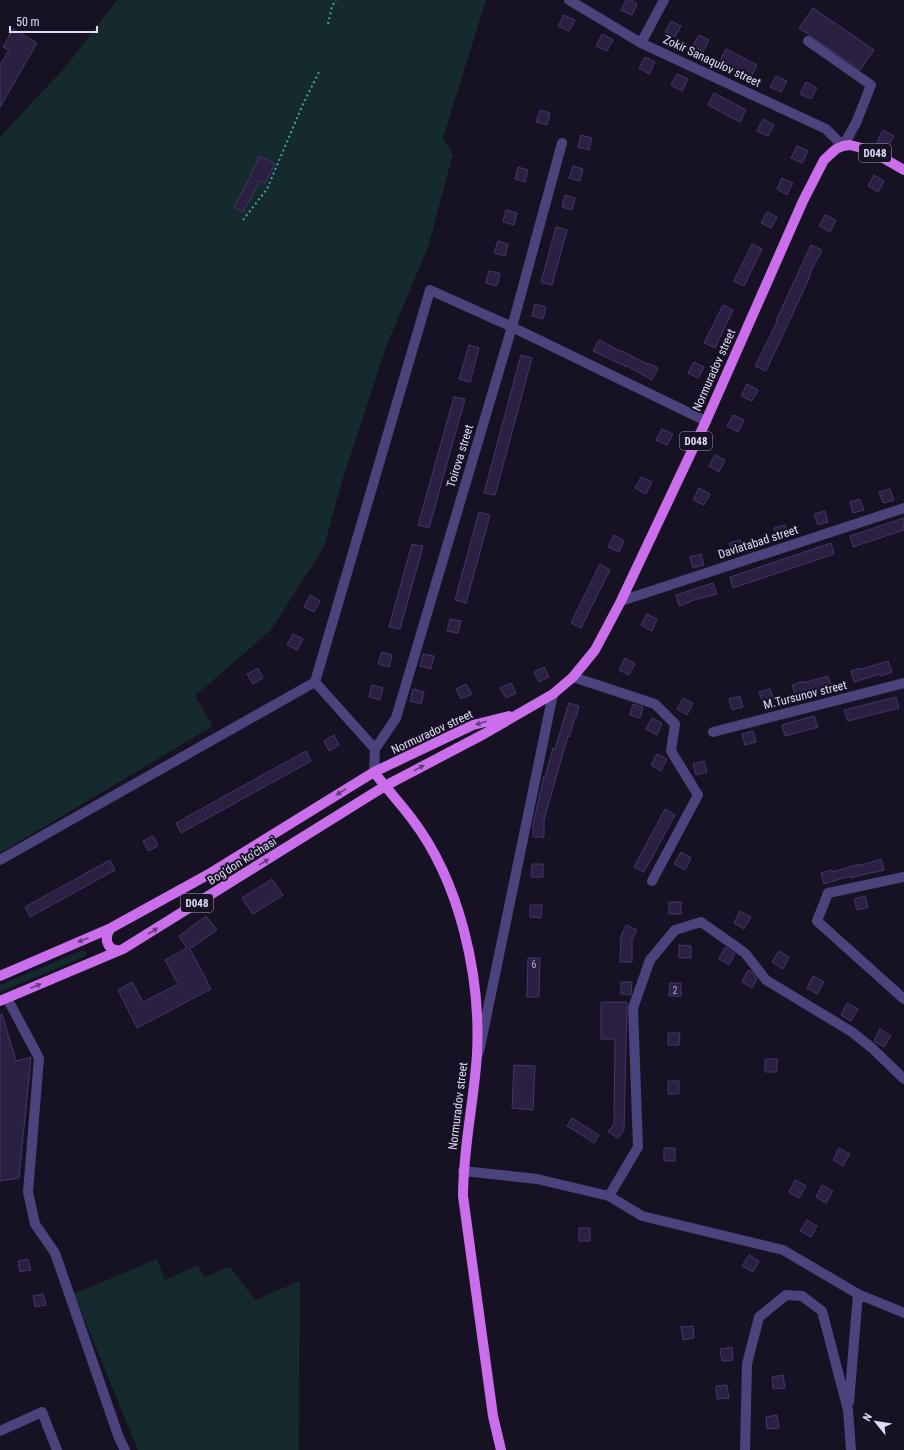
<svg xmlns="http://www.w3.org/2000/svg" width="904" height="1450" font-family="'Roboto Condensed',sans-serif">
<style>
.green{fill:#152a2c}
.building{fill:#2b2042;stroke:#46356a}
.lines{fill:none;stroke-linecap:round;stroke-linejoin:round}
.path{stroke:#3fa2a8;stroke-width:2;stroke-dasharray:2 3;stroke-linecap:butt}
.minor{stroke:#4b437c;stroke-width:10}
.major{stroke:#cb6eec;stroke-width:10}
.oneway{fill:#683b7d}
.labels{text-anchor:middle;stroke-width:4;stroke-linejoin:round;paint-order:stroke}
.number-label{font-size:10px;fill:#b3abcc}
.shield{fill:#171223;stroke:#a49dba;stroke-width:1}
.shield-label{font-size:11px;font-weight:bold;fill:#e0d9fa}
.street-label{font-size:12px;fill:#e0d9fa;stroke:#171223}
</style>
<rect width="100%" height="100%" fill="#171223"/>
<path class="green" d="M117,0H486L443,138L453,154L428,247L386,347L342,481L324,547L271,630L195,696L213,726L0,853V137L68,64Z
M83,950L87,953L84,957L0,992V985Z
M157,1259L165,1280L198,1265L204,1277L230,1267L255,1300L300,1281L299,1450H138L74,1294Z"/>
<path class="building" d="M626,0H631L637,4L632,15L621,10Z
M813,8L874,50L860,70L799,28Z
M564,15L575,20L569,31L558,26Z
M671,21L681,26L675,37L665,32Z
M13,29L37,43L0,107V65L9,50L3,47Z
M602,34L613,40L607,51L596,46Z
M699,35L709,40L703,52L693,46Z
M726,49L757,65L751,77L720,61Z
M645,57L655,62L649,74L639,68Z
M677,74L688,79L682,91L671,85Z
M776,76L787,81L781,92L770,87Z
M806,82L817,88L811,99L800,94Z
M714,93L746,110L740,122L708,105Z
M540,110L550,113L547,125L536,122Z
M763,119L774,125L768,136L757,131Z
M883,130L894,136L888,147L877,142Z
M581,135L592,138L589,150L578,147Z
M797,146L808,151L802,163L791,158Z
M260,156L275,164L265,183L260,181L243,212L234,207L251,176L250,175Z
M573,166L583,169L580,181L569,178Z
M518,167L528,170L525,182L515,179Z
M874,175L884,181L878,192L868,186Z
M782,178L793,183L787,195L777,189Z
M565,195L575,198L572,210L562,207Z
M506,210L517,213L514,225L503,222Z
M767,212L777,217L771,228L761,223Z
M825,215L836,220L830,232L819,226Z
M556,227L567,230L552,285L541,282Z
M498,241L508,244L505,256L494,253Z
M752,244L762,249L744,286L734,281Z
M811,245L822,250L810,273L811,274L766,371L755,366L777,322L776,321Z
M489,271L500,273L497,286L486,283Z
M535,304L546,307L543,319L532,316Z
M723,305L733,310L715,348L704,343Z
M599,340L622,352V351L647,364L648,363L658,368L652,380L627,366V367L593,351Z
M469,345L479,348L470,382L459,379Z
M521,355L532,358L495,495L484,493Z
M694,362L704,367L698,378L688,373Z
M747,384L758,390L752,401L741,396Z
M454,397L465,399L429,528L418,525Z
M733,415L744,420L738,432L727,426Z
M662,429L673,434L667,445L656,440Z
M715,455L725,460L719,472L709,466Z
M641,477L652,482L646,494L635,488Z
M699,488L710,494L704,505L693,500Z
M890,489L894,500L883,503L879,492Z
M860,499L864,510L853,513L850,502Z
M825,511L828,522L818,525L814,514Z
M479,512L490,515L466,603L455,600Z
M904,518V530L853,547L850,536Z
M785,525L788,536L777,539L774,528Z
M614,535L624,541L619,552L608,547Z
M740,540L743,551L732,554L729,543Z
M831,543L834,554L733,588L730,577Z
M412,544L423,546L400,629L389,627Z
M701,554L704,565L693,568L690,557Z
M600,564L610,570L581,628L571,623Z
M713,583L717,594L690,601V602L679,606L676,595Z
M310,595L320,601L314,612L304,607Z
M647,614L657,619L652,631L641,625Z
M450,619L461,621L458,633L447,631Z
M293,634L303,639L297,650L287,645Z
M382,652L392,655L389,667L378,664Z
M423,654L434,656L431,669L420,666Z
M625,658L635,664L629,675L619,670Z
M888,661L892,672L881,676L880,674L854,682L851,671L861,668L862,669Z
M544,667L549,677L539,682L534,672Z
M258,668L263,678L253,684L247,674Z
M828,676L831,686L821,690L820,688L795,695L792,685L803,681V683Z
M511,683L516,693L506,698L500,688Z
M466,684L472,694L461,699L456,689Z
M372,685L383,688L380,700L369,697Z
M413,689L424,692L421,704L410,701Z
M770,689L774,700L763,703L759,692Z
M740,696L743,707L732,710L729,699Z
M896,697L899,708L848,721L844,710Z
M683,698L693,703L687,715L677,709Z
M569,703L579,706L576,718H575L569,737L568,736L549,802L544,820V837H533V824L544,776L545,777L553,748L555,749Z
M633,704L643,707L640,718L630,715Z
M814,716L818,727L785,736L782,725Z
M652,718L662,723L657,735L646,729Z
M753,731L756,742L745,745L742,734Z
M334,735L339,745L329,751L324,741Z
M306,751L311,761L181,833L176,823Z
M657,754L667,759L661,771L651,765Z
M704,761L707,772L696,775L693,764Z
M665,809L675,815L644,872L634,867Z
M153,836L158,846L148,851L143,841Z
M681,852L691,858L685,870L674,864Z
M881,859L884,870L873,873V872L851,878L850,876L824,884L821,873L832,870L833,872L859,864V866Z
M110,860L115,870L30,917L25,907Z
M532,864H543V877H531Z
M272,879L283,895L253,914L242,898Z
M865,896L868,907L857,910L854,899Z
M669,902H681V914H669Z
M530,905H542L541,918L530,917Z
M740,911L751,917L744,929L734,923Z
M206,916L217,930L190,949L211,989L137,1028L118,990L132,982L143,1002L178,984L165,960L187,948L179,936Z
M626,925L637,930L632,939V962H620L621,936Z
M679,945L691,946V958H679Z
M725,947L735,954L729,965L719,959Z
M779,951L789,957L783,969L772,962Z
M528,958H540L539,997H527Z
M748,970L752,972L757,979L752,988L742,982Z
M813,976L824,982L817,994L807,988Z
M621,982H632L631,995L621,994Z
M670,983H681V996H669Z
M601,1002H627L624,1130L618,1138L608,1132L614,1124L615,1039H601Z
M847,1003L858,1009L851,1021L841,1015Z
M2,1014L16,1061L31,1057L19,1178L0,1181V1015Z
M880,1029L891,1036L884,1047L874,1041Z
M668,1033H680L679,1045H668Z
M765,1059H777V1072H765Z
M514,1065L535,1066L533,1110L512,1108Z
M668,1081H679V1094H668Z
M572,1118L599,1135L594,1143L567,1126Z
M664,1148H675V1161H664Z
M839,1148L850,1154L843,1166L833,1160Z
M795,1180L806,1186L799,1198L789,1192Z
M822,1185L833,1191L826,1203L816,1197Z
M807,1220L817,1226L811,1237L800,1231Z
M579,1228H590V1241H579Z
M749,1255L759,1261L753,1272L742,1266Z
M28,1259L31,1270L20,1272L18,1261Z
M43,1294L46,1305L35,1307L33,1296Z
M693,1326L694,1338L683,1340L681,1327Z
M732,1347L733,1360L722,1361L720,1349Z
M783,1375L785,1388L773,1389L772,1377Z
M727,1385L729,1398L717,1399L716,1386Z
M777,1415L779,1428L767,1429L766,1417Z"/>
<g class="lines">
<path class="path" d="M328,24L332,6L336,0
M243,220L267,189L303,104L319,72"/>
<path class="minor" d="M569,0L641,43L826,129L843,146L856,123L871,85L808,41
M641,43L664,0
M621,601L904,508
M573,677L655,704L675,724L671,751L698,795L652,881
M315,682L430,290L512,327L706,421
M713,732L904,683
M374,772L375,749L396,718L512,327L562,143
M0,860L315,682L375,749
M904,877L828,893L817,921L904,999
M7,998L39,1058L28,1192L35,1224L55,1253L119,1438L125,1450
M479,1052L553,694
M463,1171L537,1179L609,1196L642,1216L783,1250L858,1294L904,1313
M609,1196L638,1147L633,1008L650,960L675,930L701,922L745,953L766,980L852,1032L872,1048L904,1079
M849,1402L858,1294
M0,1431L42,1412L57,1450
M745,1450L747,1364L759,1317L786,1295L802,1296L822,1311L848,1410L851,1450"/>
<path class="major" d="M374,772C386,788 400,803 412,819C460,882 481,976 477,1054C474,1102 463,1148 463,1196L493,1416L501,1450
M111,928C103,938 107,952 121,950
M0,976L111,928L209,874L374,772L473,725L509,716
M0,1001L123,949L385,786L484,734L553,694L573,677L595,650L621,601L706,421L803,201L824,160L836,149L843,146L850,145L869,150L904,170"/>
</g>
<defs><path id="oneway-solid" d="M-6-.8H1V-3.2L6.5 0L1 3.2V.8H-6Z"/></defs>
<g class="oneway">
<use href="#oneway-solid" transform="translate(481 723) rotate(163)"/>
<use href="#oneway-solid" transform="translate(419 768) rotate(-28)"/>
<use href="#oneway-solid" transform="translate(341 792) rotate(148)"/>
<use href="#oneway-solid" transform="translate(264 862) rotate(-32)"/>
<use href="#oneway-solid" transform="translate(153 931) rotate(-32)"/>
<use href="#oneway-solid" transform="translate(83 940) rotate(157)"/>
<use href="#oneway-solid" transform="translate(36 986) rotate(-23)"/>
</g>
<g class="labels">
<g class="number-label">
<text x="534" y="968">6</text>
<text x="675" y="994">2</text>
</g>
<g class="shield">
<rect x="859" y="144" width="32" height="18" rx="3"/>
<rect x="680" y="432" width="32" height="18" rx="3"/>
<rect x="181" y="894" width="32" height="18" rx="3"/>
</g>
<g class="shield-label">
<text x="875" y="157">D048</text>
<text x="696" y="445">D048</text>
<text x="197" y="907">D048</text>
</g>
<g class="street-label">
<text transform="translate(712 61) rotate(25)" y="4">Zokir Sanaqulov street</text>
<text transform="translate(714 370) rotate(-66)" y="4">Normuradov street</text>
<text transform="translate(460 456) rotate(-73)" y="4">Toirova street</text>
<text transform="translate(758 542) rotate(-18)" y="4">Davlatabad street</text>
<text transform="translate(805 695) rotate(-14)" y="4">M.Tursunov street</text>
<text transform="translate(432 732) rotate(-25)" y="4">Normuradov street</text>
<text transform="translate(242 861) rotate(-32)" y="4">Bog'don ko'chasi</text>
<text transform="translate(458 1106) rotate(-83)" y="4">Normuradov street</text>
</g>
</g>
<g transform="translate(876 1422) rotate(300)" stroke="#171223" stroke-width="3" paint-order="stroke">
<path d="M0-3L7 15L0 10L-7 15Z" fill="#e0d9fa"/>
<text y="-6" font-size="11" font-weight="bold" text-anchor="middle" fill="#e0d9fa">N</text>
</g>
<path d="M10 26v6h87v-6" fill="none" stroke="#e0d9fa" stroke-width="2"/>
<text x="16" y="26" font-size="12" fill="#e0d9fa" stroke="#171223" stroke-width="3" paint-order="stroke">50 m</text>
</svg>
